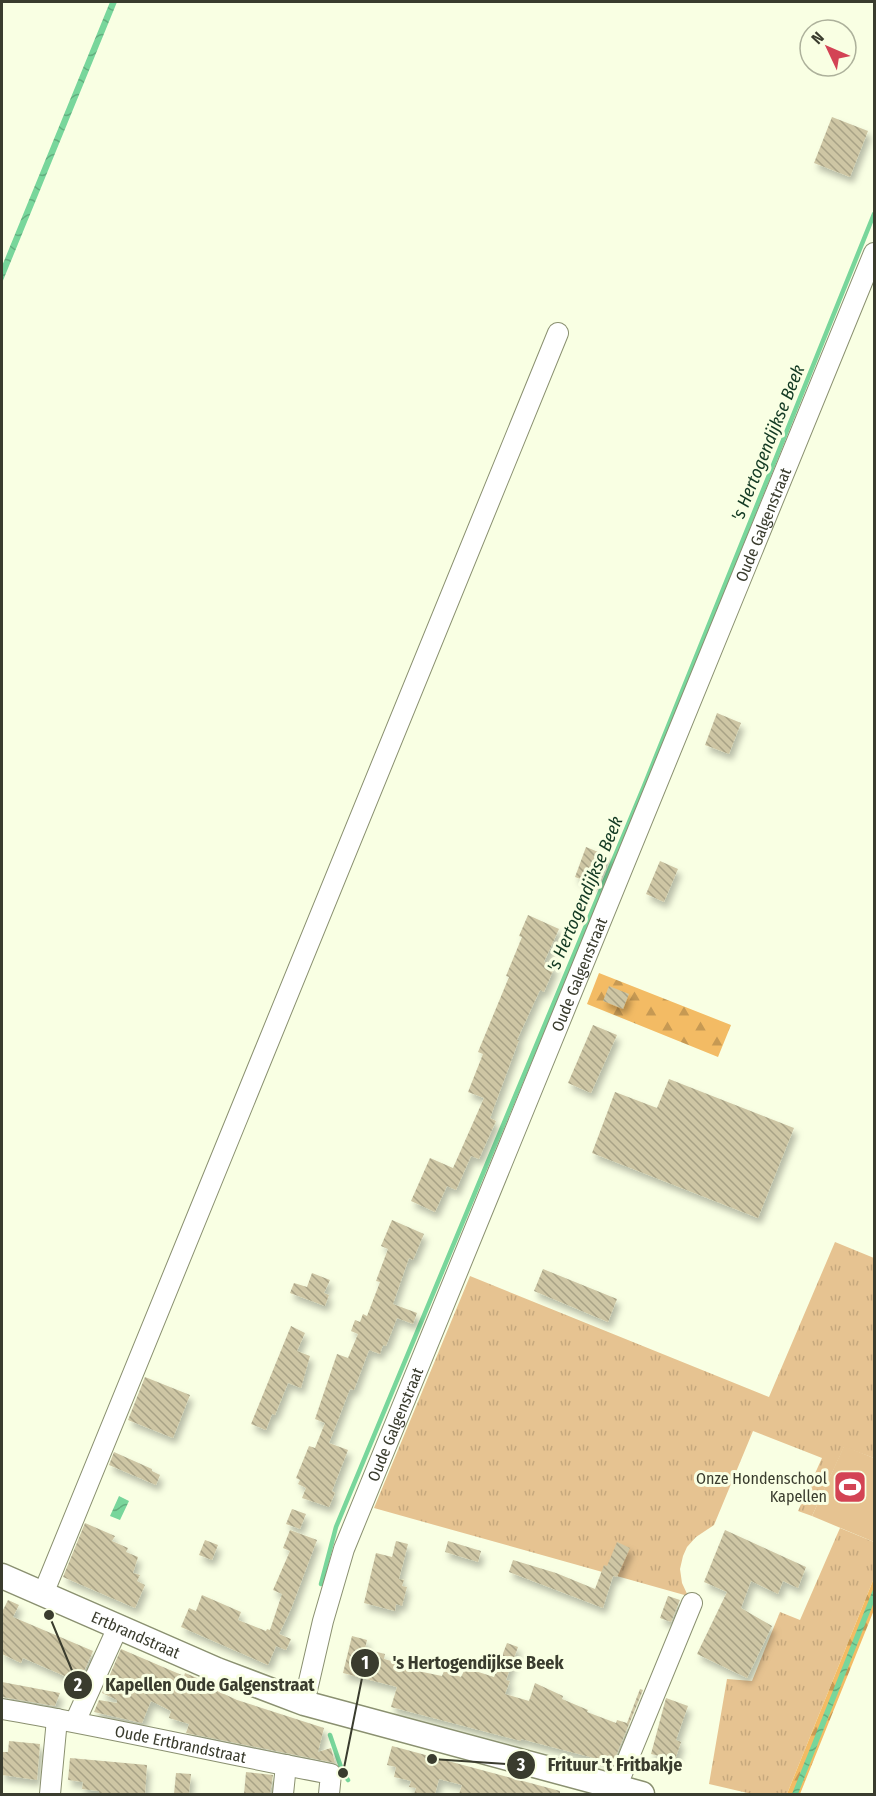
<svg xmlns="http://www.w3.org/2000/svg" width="876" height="1796" font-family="'Fira Sans Condensed',sans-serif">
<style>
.grass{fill:url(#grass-tufts)}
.forest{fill:url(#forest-firs)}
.pitch{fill:#e6c391}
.water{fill:url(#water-waves)}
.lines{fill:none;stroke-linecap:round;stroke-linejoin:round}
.stream{stroke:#78d69b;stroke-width:4.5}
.building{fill:url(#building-back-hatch);filter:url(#shadow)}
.minor-casing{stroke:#8a9070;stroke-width:22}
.major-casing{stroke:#8a9070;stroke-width:27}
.minor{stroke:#fff;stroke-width:20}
.major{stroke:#fff;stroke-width:24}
.labels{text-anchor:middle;stroke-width:6;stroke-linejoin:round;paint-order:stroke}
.street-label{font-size:16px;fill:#3a3c2e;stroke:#f9ffe3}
.poi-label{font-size:16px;fill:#3a3c2e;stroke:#f9ffe3;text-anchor:end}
.water-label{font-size:18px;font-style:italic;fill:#133a23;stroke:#f9ffe3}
.leader{fill:none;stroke:#3a3c2e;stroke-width:2}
.callout-dot{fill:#3a3c2e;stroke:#f9ffe3;stroke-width:2}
.mark-label{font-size:18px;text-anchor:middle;font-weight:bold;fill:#fff}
.callout-label{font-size:18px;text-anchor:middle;font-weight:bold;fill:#3a3c2e;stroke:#f9ffe3;stroke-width:6;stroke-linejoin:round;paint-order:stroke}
</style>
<defs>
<pattern id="grass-tufts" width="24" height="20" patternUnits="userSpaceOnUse" patternTransform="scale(1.5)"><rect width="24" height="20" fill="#e6c391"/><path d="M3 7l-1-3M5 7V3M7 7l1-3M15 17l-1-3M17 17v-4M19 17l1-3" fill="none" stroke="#c6a87d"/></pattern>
<pattern id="forest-firs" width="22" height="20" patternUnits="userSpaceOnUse" patternTransform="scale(1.5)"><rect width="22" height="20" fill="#f3bb64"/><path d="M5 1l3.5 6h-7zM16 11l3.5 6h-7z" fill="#c69953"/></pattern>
<pattern id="water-waves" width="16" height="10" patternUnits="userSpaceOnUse" patternTransform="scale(1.5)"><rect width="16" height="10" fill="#78d69b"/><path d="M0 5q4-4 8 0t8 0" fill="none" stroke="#63af7f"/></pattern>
<pattern id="building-back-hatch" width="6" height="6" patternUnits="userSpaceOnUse" patternTransform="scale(1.5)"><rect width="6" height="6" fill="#cec6a4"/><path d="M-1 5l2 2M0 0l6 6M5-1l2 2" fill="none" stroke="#a8a286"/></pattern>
<filter id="shadow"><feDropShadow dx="3.5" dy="6" stdDeviation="3" flood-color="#0004"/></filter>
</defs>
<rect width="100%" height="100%" fill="#f9ffe3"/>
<path class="grass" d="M835,1242L874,1258V1458L844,1447L812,1516L798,1511L822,1458L753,1431L714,1525L696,1537L687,1547L683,1556L680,1569L682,1583L688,1596L374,1508L470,1276L769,1397Z
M840,1528L874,1542V1578L787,1794H752L709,1784L727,1679L752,1681L780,1612L800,1620Z"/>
<path class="forest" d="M599,973L731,1025L718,1057L587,1004Z
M874,1578V1610L800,1794H787Z"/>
<path class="pitch" d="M844,1446L874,1458V1542L812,1516Z"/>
<path class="water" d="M110,2H117L2,283V266Z
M119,1496L129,1501L120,1520L110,1516Z
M874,1587V1602L798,1794H792Z"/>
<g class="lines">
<path class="stream" d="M321,1584L336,1527L644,786L874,214
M330,1735L343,1773L348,1780"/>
</g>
<path class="building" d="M832,117L868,131L850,177L814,163Z
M717,713L741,723L729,754L705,745Z
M586,847L608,856L597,885L575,877Z
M660,861L678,869L664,902L646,894Z
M528,915L559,929L544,962L555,966L544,992L540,990L517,1040H519L490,1118L496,1121L479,1159L471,1156L456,1190L447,1186L435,1212L411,1201L430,1158L453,1168L484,1098L468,1092L483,1054L478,1052L509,977L506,976L522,937L519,936Z
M609,986L629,994L623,1009L603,1001Z
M593,1025L617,1035L591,1093L568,1083Z
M669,1079L794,1128L758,1218L592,1153L615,1092L657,1108Z
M392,1220L424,1234L413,1260L409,1258L393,1304L417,1313L413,1324L397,1318L386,1346L383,1345L380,1354L369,1350L354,1390L350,1389L329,1443L348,1450L332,1491L335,1493L329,1507L302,1498L306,1488L298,1484L300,1480L296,1478L309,1446L315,1448L325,1423L315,1419L337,1354L348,1358L358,1334L351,1331L355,1320L360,1322L363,1314L367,1316L380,1282L376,1281L388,1249L381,1246Z
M543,1269L617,1299L608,1322L534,1291Z
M312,1273L330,1280L324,1293L329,1295L325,1306L290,1293L294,1283L307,1287Z
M291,1326L305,1333L297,1351L310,1356L301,1388L288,1383L275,1415L272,1414L266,1430L251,1424Z
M145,1377L190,1395L173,1438L128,1420Z
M114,1452L152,1469V1471L160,1475L156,1485L109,1465Z
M292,1509L306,1514L300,1529L286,1524Z
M85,1523L115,1536L112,1541L128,1548L126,1552L138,1557L133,1573L140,1575L137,1581L145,1585L135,1608L63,1577Z
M290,1530L317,1540L291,1609L279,1634L291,1639L286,1650L276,1646L268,1665L181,1627L189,1608L196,1611L202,1595L241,1612L238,1620L266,1631L267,1629L270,1630L282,1594L273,1590L290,1551L283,1548Z
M725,1530L806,1567L798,1588L783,1581L778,1594L751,1581L741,1608L772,1626L747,1678L697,1654L727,1592L704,1582Z
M205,1540L218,1545L212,1560L199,1555Z
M396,1541L408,1544L399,1579L404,1580L402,1586L407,1587L402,1606L396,1604L395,1611L364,1603L376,1553L392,1557Z
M448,1541L481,1551L478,1562L445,1552Z
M617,1542L630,1548L617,1577L613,1576L603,1608L509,1572L513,1560L556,1573L595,1589L604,1565L607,1566Z
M668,1596L680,1600L671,1622L660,1618Z
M8,1600L19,1605L13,1617L93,1651L81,1678L69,1673L67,1677L23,1658L21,1663L2,1654V1612Z
M352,1636L367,1640L365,1649L385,1654L384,1659L409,1666L408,1669L442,1676L444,1671L461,1677L465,1669L468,1670L469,1669L494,1677L507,1643L518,1647L506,1680L510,1681L505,1694L529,1701L535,1683L563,1696L562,1699L588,1710L587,1712L616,1723L617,1720L627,1723L640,1689L643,1690L613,1763L521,1739V1741L391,1707L397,1687L343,1673Z
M121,1649L184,1676L185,1673L197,1678L196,1681L237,1700L324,1728L318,1752L331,1748L335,1763L186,1733L189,1724L169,1718L171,1711L151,1701L142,1723L94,1712L99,1700L117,1703V1700L102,1693Z
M2,1682L60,1693L55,1706L2,1697Z
M666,1698L688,1706L676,1740L681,1742L675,1760L651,1754Z
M9,1741L40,1744L37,1780L2,1775V1752H8Z
M392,1746L560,1791V1794H459L462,1785L439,1779L435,1794H414L416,1788L409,1787L411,1781L394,1777L396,1767L387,1765Z
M70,1758L147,1765L145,1794H99V1791L82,1789L83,1782L68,1780Z
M246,1772L273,1775L270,1794H244Z
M176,1773L191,1774L189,1794H174Z"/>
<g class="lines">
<g class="minor-casing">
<g id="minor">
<path d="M43,1594L558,333"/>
<path id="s1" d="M304,1703L323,1621L344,1549L874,253"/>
<path id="s2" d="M2,1709C112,1728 221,1753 331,1774L329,1794"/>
<path d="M75,1722L118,1627"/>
<path d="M616,1788L692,1603"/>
<path d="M50,1794L57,1719"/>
<path d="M283,1794L286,1765"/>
</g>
</g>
<g class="major-casing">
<g id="major">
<path id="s3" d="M2,1576L217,1670L304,1703L642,1794"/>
</g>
</g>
<use href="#minor" class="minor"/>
<use href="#major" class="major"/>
</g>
<defs>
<g id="stadium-square" transform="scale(1.725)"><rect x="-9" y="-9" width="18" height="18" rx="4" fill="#d34354" stroke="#f9ffe3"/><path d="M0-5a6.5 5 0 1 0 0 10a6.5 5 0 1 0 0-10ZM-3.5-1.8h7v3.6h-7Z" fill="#fff"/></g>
</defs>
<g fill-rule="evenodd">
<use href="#stadium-square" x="850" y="1487"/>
</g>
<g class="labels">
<g class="street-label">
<text dy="6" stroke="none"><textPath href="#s1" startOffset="1266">Oude Galgenstraat</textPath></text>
<text dy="6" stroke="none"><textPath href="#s1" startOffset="780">Oude Galgenstraat</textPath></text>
<text dy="6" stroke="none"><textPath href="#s1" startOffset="294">Oude Galgenstraat</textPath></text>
<text dy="6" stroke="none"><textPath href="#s3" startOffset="146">Ertbrandstraat</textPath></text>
<text dy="6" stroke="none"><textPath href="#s2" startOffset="182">Oude Ertbrandstraat</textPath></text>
</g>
<g class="poi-label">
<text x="827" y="1484">Onze Hondenschool<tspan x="827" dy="18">Kapellen</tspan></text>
</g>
<g class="water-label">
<text transform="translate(768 443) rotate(-68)" y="6">'s Hertogendijkse Beek</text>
<text transform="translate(585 894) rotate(-67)" y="6">'s Hertogendijkse Beek</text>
</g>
</g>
<path class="leader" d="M343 1773L365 1663M49 1615L78 1685M432 1759L521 1765"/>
<g class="callout-dot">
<circle cx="343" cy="1773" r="6"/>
<circle cx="49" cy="1615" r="6"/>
<circle cx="432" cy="1759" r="6"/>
<circle cx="365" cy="1663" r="15"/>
<circle cx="78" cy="1685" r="15"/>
<circle cx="521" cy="1765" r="15"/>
</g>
<g class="mark-label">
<text x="365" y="1669">1</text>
<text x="78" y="1691">2</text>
<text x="521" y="1771">3</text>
</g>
<g class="callout-label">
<text x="478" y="1669">'s Hertogendijkse Beek</text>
<text x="210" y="1691">Kapellen Oude Galgenstraat</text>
<text x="615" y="1771">Frituur 't Fritbakje</text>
</g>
<rect width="876" height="1796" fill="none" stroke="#3a3c2e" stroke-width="6"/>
<g transform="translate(828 48) rotate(314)"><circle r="28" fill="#f9ffe3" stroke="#adb19b" stroke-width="1.5"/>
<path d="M0-4.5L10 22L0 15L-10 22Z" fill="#d34354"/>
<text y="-9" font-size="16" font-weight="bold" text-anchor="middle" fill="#3a3c2e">N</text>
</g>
</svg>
